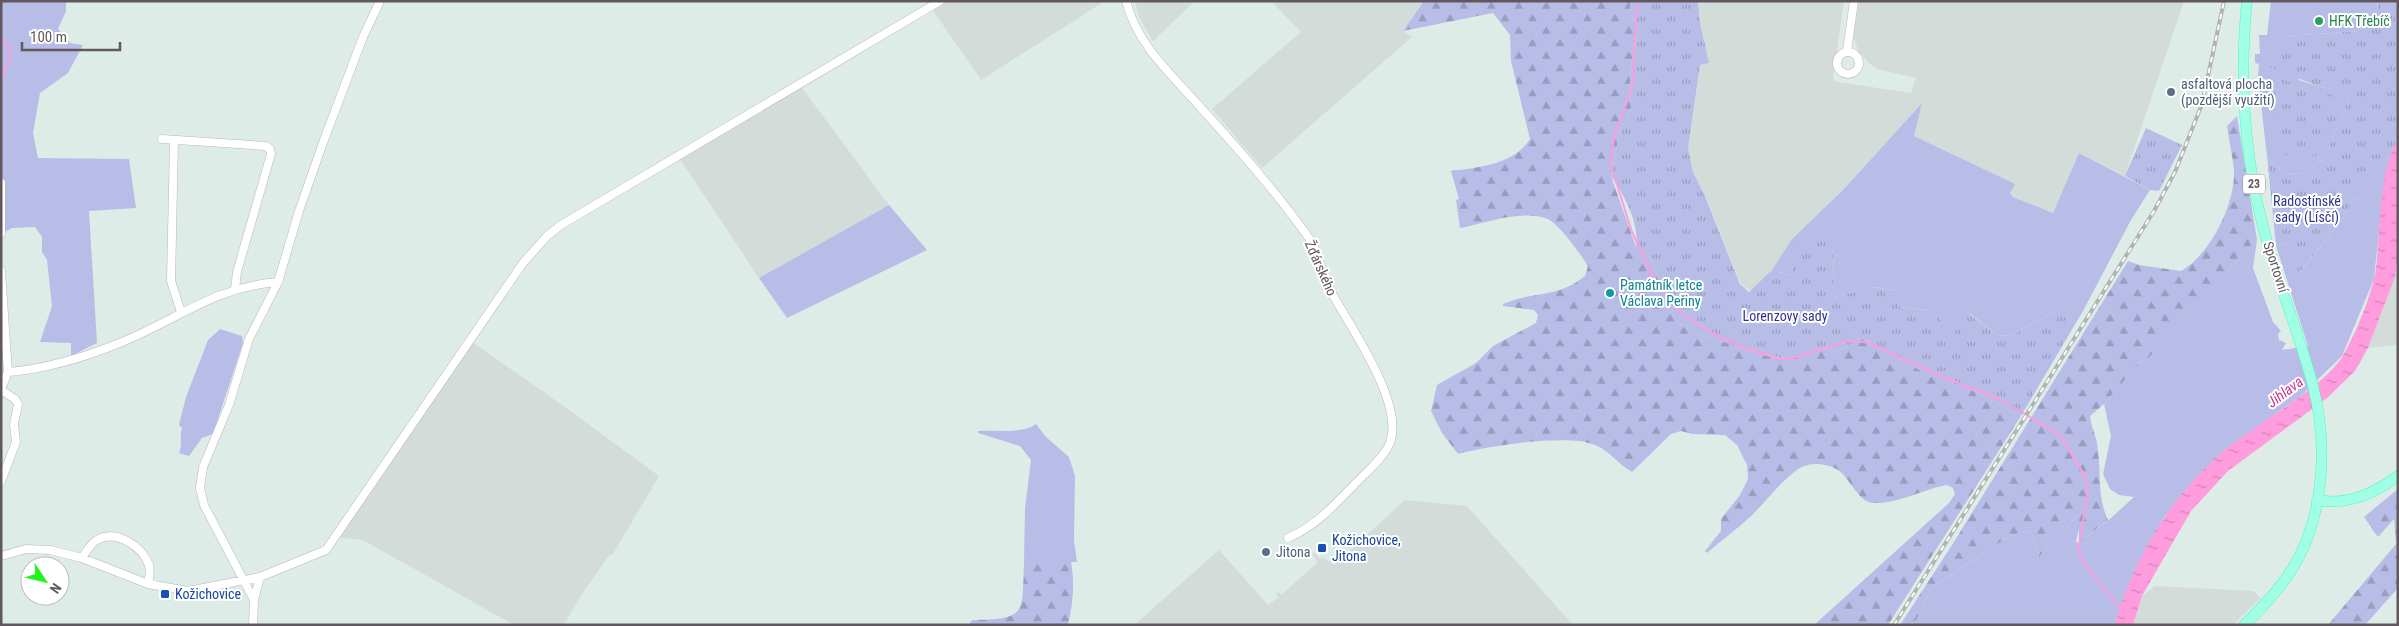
<svg xmlns="http://www.w3.org/2000/svg" width="2399" height="626" font-family="'Roboto Condensed',sans-serif">
<style>
.industrial{fill:#d3dcd9}
.grass{fill:#b8bde7}
.forest{fill:url(#forest-firs)}
.park{fill:url(#park-tufts)}
.water{fill:url(#water-ripples)}
.lines{fill:none;stroke-linecap:round;stroke-linejoin:round}
.stream{stroke:#ff9cde;stroke-width:2}
.minor-casing{stroke:#bdb5b8;stroke-width:9}
.major-casing{stroke:#48fbb7;stroke-width:11}
.minor{stroke:#fff;stroke-width:8}
.major{stroke:#a1ffe6;stroke-width:10}
.rail-casing{stroke:#b4b3b4;stroke-width:4}
.rail{stroke:#fff;stroke-width:2;stroke-dasharray:5.5;stroke-linecap:butt}
.leisure-dot{fill:#2e9e5b;stroke:#fff;stroke-width:2}
.service-dot{fill:#5c6f8a;stroke:#fff;stroke-width:2}
.culture-dot{fill:#0f9aa8;stroke:#fff;stroke-width:2}
.transit-dot{fill:#1a4fb4;stroke:#fff;stroke-width:2}
.labels{text-anchor:middle;stroke-width:4;stroke-linejoin:round;paint-order:stroke}
.shield{fill:#fff;stroke:#908a8e;stroke-width:1}
.shield-label{font-size:12px;font-weight:bold;fill:#61585d}
.leisure-label{font-size:14px;fill:#27864d;stroke:#fff;text-anchor:start}
.service-label{font-size:14px;fill:#4e5e75;stroke:#fff;text-anchor:start}
.park-label{font-size:14px;fill:#2f3489;stroke:#fff}
.street-label{font-size:14px;fill:#61585d;stroke:#fff}
.culture-label{font-size:14px;fill:#0d838f;stroke:#fff;text-anchor:start}
.transit-label{font-size:14px;fill:#164399;stroke:#fff;text-anchor:start}
.water-label{font-size:15px;font-style:italic;fill:#ca378e;stroke:#fff}
</style>
<defs>
<pattern id="forest-firs" width="22" height="20" patternUnits="userSpaceOnUse" patternTransform="scale(1.25)"><rect width="22" height="20" fill="#b8bde7"/><path d="M5 1l3.5 6h-7zM16 11l3.5 6h-7z" fill="#999cbe"/></pattern>
<pattern id="park-tufts" width="24" height="20" patternUnits="userSpaceOnUse" patternTransform="scale(1.25)"><rect width="24" height="20" fill="#b8bde7"/><path d="M3 7l-1-3M5 7V3M7 7l1-3M15 17l-1-3M17 17v-4M19 17l1-3" fill="none" stroke="#999cbe"/></pattern>
<pattern id="water-ripples" width="26" height="14" patternUnits="userSpaceOnUse" patternTransform="scale(1.25)"><rect width="26" height="14" fill="#ff9cde"/><path d="M2 4q2-2 4 0t4 0M15 11q2-2 4 0t4 0" fill="none" stroke="#d282b7"/></pattern>
</defs>
<rect width="100%" height="100%" fill="#deece8"/>
<path class="industrial" d="M940,1H1105L981,80L934,12L932,6Z
M1135,1H1195L1153,41L1139,17Z
M1271,1H1424L1403,31L1412,37L1262,168L1212,109L1301,32Z
M1698,1H1844L1833,79L1838,82L1911,93L1916,78L1877,69L1869,63L1859,52L1853,37L1859,1H2184L2125,176L2079,153L2053,213L2013,197L2010,193L2014,184L1914,136L1921,104L1844,189L1792,239L1771,272L1751,291L1741,284L1706,197L1693,172L1688,148L1700,65L1709,63L1700,23Z
M800,85L889,205L759,278L678,156Z
M2398,253V345L2368,348L2395,277Z
M468,339L572,412L659,476L613,554L608,557L580,597L564,625H514L363,540L336,537Z
M1405,500L1467,506L1573,625H1134L1219,550L1268,605L1279,597L1276,594L1279,592L1281,595L1318,562L1312,554L1314,552L1320,559L1323,557L1334,565Z
M2155,586L2253,591L2261,598L2233,625H2133L2142,596Z"/>
<path class="grass" d="M1,1H66V11L58,29L70,43L83,45L68,73L40,93L33,133L38,158L129,159L136,208L89,211L97,343L71,356V343L40,342L52,306L47,260L42,252V237L35,227L12,228L1,234Z
M2271,1H2378C2378,13 2369,25 2359,31L2287,36L2299,80L2320,87L2349,91L2350,96L2325,157L2306,174L2283,173L2267,156L2258,79L2259,64L2255,63V54H2260L2259,35H2267Z
M1922,103L1914,136L2015,184L2010,193L2013,197L2053,213L2079,153L2150,190L2131,220L2083,311H2055L2012,335L1999,336L1970,314L1952,336L1926,310L1899,307V291L1873,287L1834,297L1833,241L1792,276L1772,270L1792,239L1844,189Z
M2391,154L2383,193L2374,279L2342,356L2302,395L2222,452L2192,482L2163,519L2137,566L2115,625H1912L1923,610L1930,589L2011,535L2031,531L2039,557L2080,513V524L2076,542L2079,543L2111,518L2134,497L2119,495L2110,489L2103,474L2111,436L2104,404L2143,359L2146,360L2197,298L2213,287L2257,240L2253,268L2273,322L2281,331L2278,334L2279,340L2286,343L2282,350L2308,346L2276,246L2289,242L2300,272L2341,221L2361,188Z
M889,205L927,250L787,318L759,278Z
M220,329L242,336L243,343L213,434L202,438L189,456L179,453C183,444 179,437 182,428L179,425L186,397L208,340Z
M1036,424L1046,437L1069,457L1075,476L1074,540L1077,562H1024L1025,508L1031,460L1020,446L978,433V431C995,430 1023,434 1036,424Z"/>
<path class="forest" d="M1424,1H1630L1631,15L1639,28L1630,71L1631,108L1620,131L1611,176L1636,247L1651,259L1677,322L1694,333L1711,337L1745,350L1791,359L1820,349L1837,351L1863,338L1932,377H1947L2021,416L1888,625H1814L1949,503L1955,494L1953,488L1947,485C1923,489 1899,504 1873,503C1858,502 1850,478 1838,470C1829,464 1814,462 1804,466C1786,474 1766,502 1751,516C1737,529 1722,540 1707,553L1705,551L1721,531V519L1740,495L1748,479L1747,465L1737,445L1725,435L1692,434L1681,431L1671,434L1632,472C1619,465 1610,451 1595,445C1570,433 1487,446 1458,454L1442,433L1431,411L1437,385L1476,363L1493,346L1536,323L1538,315L1534,310L1503,306V304C1532,291 1556,299 1585,276L1588,266C1581,255 1559,224 1548,219C1522,209 1486,223 1460,228L1456,200L1459,199L1451,171C1478,168 1515,164 1530,139L1511,61L1510,35L1493,13L1403,31Z
M2237,116L2257,240L2213,287L2197,299L2146,361L2143,359L2104,404L2090,416C2091,426 2095,433 2097,443C2102,470 2096,495 2108,520L2079,543V514L2039,557L2031,531L2011,535L1930,589L1923,610L1912,625H1900L1952,545L2128,261L2139,265L2181,271C2210,255 2235,204 2234,172C2233,157 2229,141 2227,126Z
M2398,489V588L2365,625H2328L2396,544L2394,519L2378,537L2364,517Z
M1024,562H1071C1075,584 1073,603 1068,625H969L972,620C1028,619 1022,614 1024,562Z"/>
<path class="park" d="M1630,1H1698L1700,23L1709,63L1700,65L1688,148L1693,172L1705,196L1740,284L1749,292L1772,270L1792,276L1793,246L1822,233L1833,241L1834,297L1872,287L1899,291V307C1932,311 1933,307 1952,336L1969,314L1999,336L2012,335L2055,311H2083L2021,416L1947,377H1932L1863,338L1837,351L1820,349L1791,359L1745,350L1711,337L1694,333L1677,322L1651,259L1636,247C1640,225 1624,194 1611,176L1620,131L1631,108L1630,71L1639,28L1631,15Z
M2378,1H2398V138L2391,154L2361,188L2341,221L2299,273L2289,242L2276,246L2267,156L2283,173L2306,174L2325,157L2350,96L2349,92L2320,87L2270,67L2287,36L2359,31C2369,25 2378,13 2378,1Z
M2277,78L2341,98L2339,111L2321,153L2315,156L2285,155L2278,143L2271,81Z
M2146,128L2182,145L2159,191L2150,190L2125,176Z"/>
<path class="water" d="M2398,138V253L2395,277L2368,348L2355,371L2327,398L2228,471L2191,511L2142,596L2133,625H2115C2132,560 2171,497 2221,453C2232,443 2246,435 2258,426C2281,410 2328,380 2342,357C2355,336 2373,292 2376,268C2381,228 2378,174 2398,138Z"/>
<g class="lines">
<path class="stream" d="M1637,1L1632,87L1615,133L1611,155L1612,169L1632,232L1652,275L1679,312L1712,333L1739,346L1779,359H1790L1847,341L1867,342L1945,378L2001,400L2057,433L2064,441L2084,475L2088,491L2079,546L2080,557L2120,609
M1,37C17,55 10,59 1,79"/>
<g class="minor-casing">
<path id="minor" d="M1126,1C1137,45 1173,76 1202,109C1240,151 1278,194 1311,241C1320,256 1321,274 1330,290C1349,325 1405,403 1390,443C1383,459 1365,473 1353,486C1331,508 1317,525 1288,538
M1847,51L1854,1
M1837 63a11 11 0 1 1 22 0a11 11 0 1 1-22 0Z
M162,139L266,146L270,149L271,154L237,272L235,289
M174,140L171,281L181,312
M1,183V233
M1,271L8,372L1,389
M8,372C45,369 88,356 122,342C179,319 214,287 278,282
M1,390L15,399L18,404L14,424L16,442L1,481
M1,556L26,549L50,550L82,558L148,584L188,591L260,577L326,550L523,263L547,236L561,225L940,1
M82,558C86,552 91,543 97,540C116,529 142,546 149,565C151,571 149,578 148,584
M254,600L260,577
M253,625L254,600L204,505L200,488L203,467L229,405L249,339L278,282L299,211L324,140L363,37L380,1"/>
</g>
<g class="major-casing">
<path id="major" d="M2317,500C2346,506 2375,493 2398,476
M2244,625C2264,606 2287,581 2299,557C2325,506 2327,441 2313,386C2300,336 2280,288 2266,238C2245,162 2239,80 2247,1"/>
</g>
<use href="#minor" class="minor"/>
<use href="#major" class="major"/>
<g class="rail-casing">
<path id="rail" d="M1894,625L2047,382L2154,211L2175,172L2202,104L2224,1"/>
</g>
<use href="#rail" class="rail"/>
</g>
<circle class="leisure-dot" cx="2319" cy="21" r="5"/>
<g class="service-dot">
<circle cx="2171" cy="92" r="5"/>
<circle cx="1266" cy="552" r="5"/>
</g>
<circle class="culture-dot" cx="1610" cy="293" r="5"/>
<g class="transit-dot">
<rect x="1317" y="543" width="10" height="10" rx="2.5"/>
<rect x="160" y="589" width="10" height="10" rx="2.5"/>
</g>
<g class="labels">
<rect class="shield" x="2243" y="174.5" width="22" height="19" rx="4"/>
<g class="shield-label">
<text x="2254" y="188">23</text>
</g>
<g class="leisure-label">
<text x="2329" y="26">HFK Třebíč</text>
</g>
<g class="service-label">
<text x="2181" y="89">asfaltová plocha<tspan x="2181" dy="16">(pozdější využití)</tspan></text>
<text x="1276" y="557">Jitona</text>
</g>
<g class="park-label">
<text x="2307" y="206">Radostínské<tspan x="2307" dy="16">sady (Lísčí)</tspan></text>
<text x="1785" y="321">Lorenzovy sady</text>
</g>
<g class="street-label">
<text transform="translate(2276 267) rotate(72)" y="5">Sportovní</text>
<text transform="translate(1321 268) rotate(66)" y="5">Žďárského</text>
</g>
<g class="culture-label">
<text x="1620" y="290">Památník letce<tspan x="1620" dy="16">Václava Peřiny</tspan></text>
</g>
<g class="transit-label">
<text x="1332" y="545">Kožichovice,<tspan x="1332" dy="16">Jitona</tspan></text>
<text x="175" y="599">Kožichovice</text>
</g>
<g class="water-label">
<text transform="translate(2285 392) rotate(-37)" y="5">Jihlava</text>
</g>
</g>
<rect width="2399" height="626" fill="none" stroke="#61585d" stroke-width="5"/>
<g transform="translate(45 581) rotate(125)"><circle r="24" fill="#ffffff" stroke="#c0bcbe"/>
<path d="M0-4L9 19L0 12L-9 19Z" fill="#21f51b"/>
<text y="-8" font-size="14" font-weight="bold" text-anchor="middle" fill="#61585d">N</text>
</g>
<path d="M22 42v8h98v-8" fill="none" stroke="#61585d" stroke-width="2.5"/>
<text x="30" y="42" font-size="15" fill="#61585d" stroke="#ffffff" stroke-width="4" paint-order="stroke">100 m</text>
</svg>
